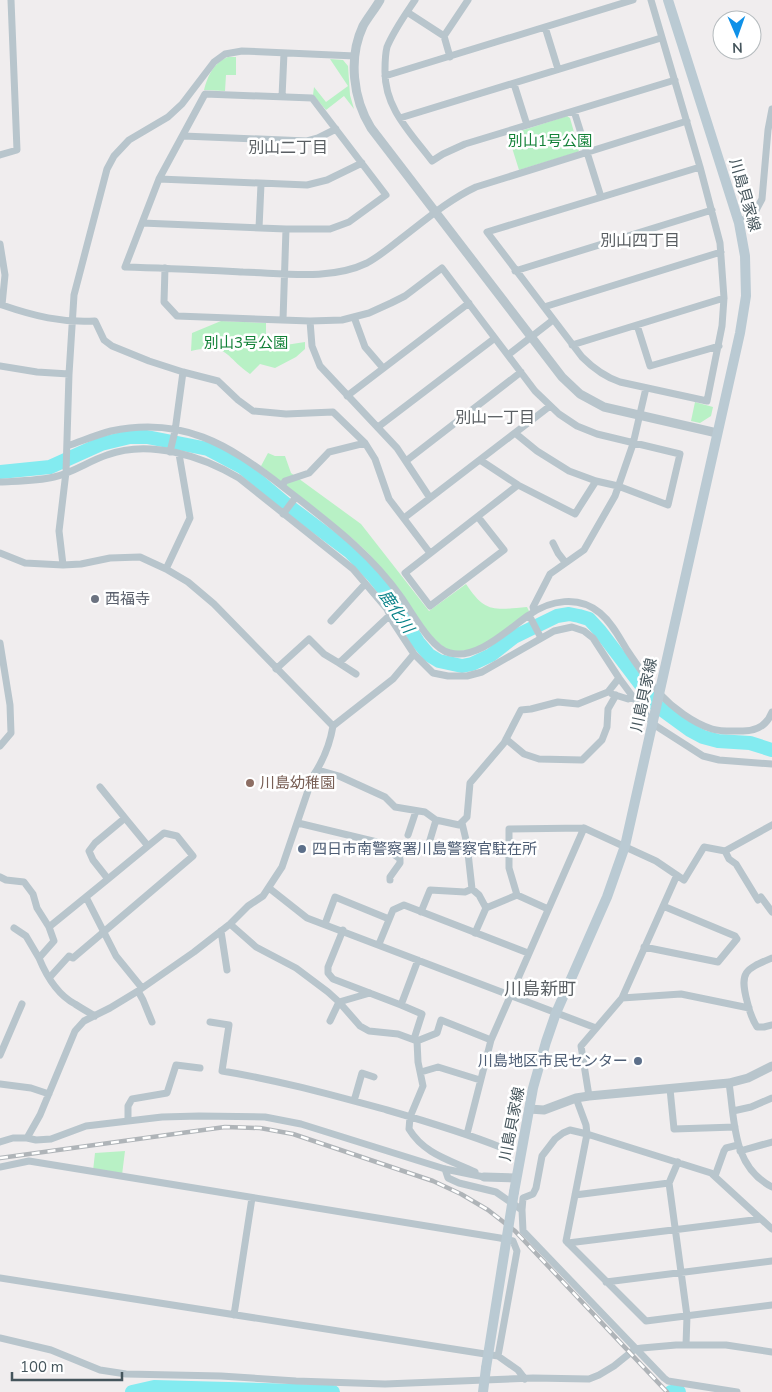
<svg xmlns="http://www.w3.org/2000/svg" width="772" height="1392" font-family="'Nunito Sans','Noto Sans JP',sans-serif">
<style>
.green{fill:#b8f1c5}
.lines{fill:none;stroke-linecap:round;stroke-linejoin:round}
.river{stroke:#83ebf0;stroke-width:14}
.minor{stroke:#b8c5cc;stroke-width:7}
.tertiary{stroke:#b8c5cc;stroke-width:9}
.secondary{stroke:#bacad3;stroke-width:10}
.rail-casing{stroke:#afb4b8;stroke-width:4.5}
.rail{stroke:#fff;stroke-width:2.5;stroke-dasharray:8;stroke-linecap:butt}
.secondary-bridge{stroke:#bacad3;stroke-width:10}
.worship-dot{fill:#6b7280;stroke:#fff;stroke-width:2}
.education-dot{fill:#8d6e63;stroke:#fff;stroke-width:2}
.service-dot{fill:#5c6f8a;stroke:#fff;stroke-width:2}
.labels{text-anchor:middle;stroke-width:5;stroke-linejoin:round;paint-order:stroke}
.park-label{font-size:15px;fill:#128137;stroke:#fff}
.street-label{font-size:15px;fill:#45555c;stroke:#fff}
.worship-label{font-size:15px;fill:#5b616d;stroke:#fff;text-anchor:start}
.education-label{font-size:15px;fill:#785e54;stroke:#fff;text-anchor:start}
.service-label{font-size:15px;fill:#4e5e75;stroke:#fff;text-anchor:start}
.neighbourhood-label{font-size:16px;fill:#5a5f63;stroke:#fff}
.water-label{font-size:16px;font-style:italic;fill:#088288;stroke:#fff}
.quarter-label{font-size:18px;fill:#5a5f63;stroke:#fff}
</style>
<rect width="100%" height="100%" fill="#f0edee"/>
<path class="green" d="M228,57H236V75H226L225,91L204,90C208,76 213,63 228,57Z
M330,59L343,60L348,66L350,95L354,109L344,96L326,110L313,95L314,87L326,102L348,86Z
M567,116L570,118L579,150L578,152L519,170L508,135Z
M221,321L266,323V342L279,346L305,342V349L296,357L275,368L260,364L250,374C224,356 229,343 191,351L192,333Z
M695,402L713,407L711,416L700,423L691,421Z
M268,453L275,456H285L291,473L361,524L429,611L466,584C485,613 494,610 527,607L529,611L526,615L478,649L449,652L430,635L388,577L369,554L353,539L261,466Z
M125,1151L122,1175L93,1171L95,1153Z"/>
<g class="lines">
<path class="river" d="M0,472L50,467L101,444L130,437H147L208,449L242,467L286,504L350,552L373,576L393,601L418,642L429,655L439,661L462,666L472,664L491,655L514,637L557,616L569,614L579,616L589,619L600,631L657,706L690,730L703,737L718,741L750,743L772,750
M132,1392L154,1387L333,1392
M671,1392H679"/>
<path class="minor" d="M415,0C405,15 394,30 387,47C385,55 385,62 385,70C384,108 411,133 432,161L443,154L465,144L675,80
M651,0L700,167L720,243L724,298L722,326L707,401L620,382C605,377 593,368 582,357L487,232L700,167
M407,12L444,36L450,57
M545,27L558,69
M444,36L468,0
M385,76L633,0
M514,84L527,125
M282,97L284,53
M574,111L601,197
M400,118L661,38
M183,136L307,141L318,138L336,129
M0,155L17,150L11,0
M159,179L307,185L327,180L362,163
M142,223L286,229H330L349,222L386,195L312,98L205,94L159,179L125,267C164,268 203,270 243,272C282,273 330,281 367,263C378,257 388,249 398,241C423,222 448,200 476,187L687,121
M739,223L755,212L762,199L768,130L772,109
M259,228L261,184
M0,244L5,275L2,305C34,316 62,323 95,321L104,340L112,346L149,361L183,372L218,381L238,400L253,411L286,414L333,412L365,443L375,459L389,499L430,553
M165,268L164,302L177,316L310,321L342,320L369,313L391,303L405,296L442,268L535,391L559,414L577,426L597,434L680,454L668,505L618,486L596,481L569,471L537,451L515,433
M515,271L712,210
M544,307L721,252
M354,317L365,347L383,368
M283,320L286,229
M310,321L312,346L320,366L397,448L430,498
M637,325L650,366L719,346
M572,345L724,298
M508,355L553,320
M0,366L37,372L69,374
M347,396L469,303
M378,427L495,338
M365,443L329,452L309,473L285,481L282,486C325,520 369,551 401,597C412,612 431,649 450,653C478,660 508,629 529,615
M67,446C82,441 96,435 111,431C182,416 228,444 282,486
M170,452L175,431L183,372
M480,460L518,485L575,514L596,481
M406,461L521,372
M0,482C17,481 37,481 54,477C72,473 89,461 107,455C149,439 202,456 239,478L353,569L387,609L393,622L414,654L433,673L448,676H467L482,672L554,631L572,627L584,631L593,638L619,678L653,724L703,756L719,760L772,764
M283,514L296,497
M478,517L504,550L430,606L405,573L518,485
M404,518L550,406
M553,543L558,553L565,562
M0,553L25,563L63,565L81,564L110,558L140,557L166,569L188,582L214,604L333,726
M63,565L59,531L66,472L69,374L74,295L107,169L114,156L129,140L168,117L182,104L214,62L225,54L242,51L355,56
M166,569L190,518L179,454
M534,611L533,607L550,574L584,550L615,496L633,444L646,388
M331,621L365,584
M541,638L529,615C550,600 579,595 600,613C612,623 619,637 627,650C637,665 647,680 659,693C673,708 693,723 712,729C722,732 733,731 743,731C757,731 767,725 772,712
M0,643L10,705L11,733L0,746
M339,663L356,674
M276,669L309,639L324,654L339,663L390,615
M612,694L628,699L633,697
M506,739L524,754L539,759L582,760L602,740L607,727L608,709L616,695
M318,770L339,776L385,797L395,807L425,812L436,820L459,825L467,817L470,783L504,743L521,710L531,709L558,702L578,704L608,692L619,678
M100,787L125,818
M298,823L377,842L400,859V863L390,877V880
M462,823L467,844L472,889
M408,835L416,811
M430,840L436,820
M725,851L772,825
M0,877L6,880L24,882L33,894L37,908L49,927L54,941L39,958C46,975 58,995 75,1004C81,1008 88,1012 95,1016
M108,879L148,846
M269,888L307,918L596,1028
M86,897L116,956L142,988
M548,909L517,895L509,868V829L584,828L656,861L684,880L704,847L725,851L729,859L736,864L758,900L761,897L772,912
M421,912L430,890L465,892L472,889L479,895L486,908
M230,924L256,947L296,968L328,992L339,1002L360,1026L369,1031L398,1034L417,1041L418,1062L423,1086L410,1117L409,1129C424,1154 450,1160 475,1172
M325,924L335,897L389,919
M49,927L108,879L93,860L89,851L95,843L125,818L148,846L164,833L177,836L193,856L73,958L69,956L50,977
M14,928L26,936L39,958
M343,930L328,967V973L333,979L401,1005L418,960
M221,931L227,970
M475,933L486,908L517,895
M379,944L393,910L404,905L528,953
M644,947L718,962L737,939L735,936L663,906
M772,958C746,969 739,971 747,1001C749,1010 752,1019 757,1027H764L772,1025
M138,991L143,1000L152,1022
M622,998L681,994L749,1008
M401,1005L422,1014L414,1039
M330,1021L339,1002L370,993
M210,1022L229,1025L222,1071C278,1080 332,1095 387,1110C425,1121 463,1132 500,1147
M417,1041L437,1033L441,1020L491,1040
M0,1055L22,1004
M421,1072L438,1067L480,1080
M729,1083C735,1122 732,1166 772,1187
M0,1084L31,1088L49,1094
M670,1089L674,1129L735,1127
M589,1096L581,1046L622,998L677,875
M576,1098L586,1125L587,1134L566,1241L646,1321L772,1305
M354,1101L362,1073L374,1077
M733,1111L751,1107L772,1098
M128,1121V1106L132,1099L167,1093L176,1065L200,1068
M467,1134L491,1040L584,828
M27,1138L40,1115L75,1031L84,1021L110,1008L138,991L194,952L230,924L248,906L263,896L282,867L313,776C323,761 330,744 333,726L393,679L414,654
M0,1142L13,1138H27L36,1140L51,1139L86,1126L162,1117L199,1116L265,1117L301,1124L445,1169L484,1177
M740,1151L772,1142
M678,1162L669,1183L687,1316L686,1345
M0,1167L29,1161L500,1238L513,1241L517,1251L498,1356L0,1278
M445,1169L448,1178L459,1183L496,1192L522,1210L523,1231L664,1378L668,1381L737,1392
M715,1176L724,1151L726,1148L738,1145
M575,1195L669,1183
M522,1210L523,1198L533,1194L536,1188L542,1156L555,1139L563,1133L570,1130L587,1134L711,1173L772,1229
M568,1243L761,1219
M606,1282L772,1261
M234,1315L252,1198
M0,1338L51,1350L100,1370L126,1374L221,1376L296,1381L385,1384L533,1378L589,1379L599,1375L614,1366L635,1349L642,1348L676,1345H726L772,1352
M498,1356L518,1370L525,1379"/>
<path class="tertiary" d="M380,0C375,9 368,17 363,26C348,58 353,99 371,128L562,377L580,394L604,407L717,433
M529,1109L544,1110L576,1098L589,1096L729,1083L748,1078L772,1066
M484,1177L516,1178"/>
<path class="secondary" d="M514,1192L533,1088L546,1042L556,1013L607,897L625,846L740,333L746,296L745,256L739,223L668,0
M483,1392L486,1368"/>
<g class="rail-casing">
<path id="rail" d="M0,1158L225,1127L260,1128L293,1134L433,1181L461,1194L488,1210L515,1231L667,1392"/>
</g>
<use href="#rail" class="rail"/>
<path class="secondary-bridge" d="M486,1368L514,1192"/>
</g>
<circle class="worship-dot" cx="95" cy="599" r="5"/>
<circle class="education-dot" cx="250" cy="783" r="5"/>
<g class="service-dot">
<circle cx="302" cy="849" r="5"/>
<circle cx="638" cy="1061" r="5"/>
</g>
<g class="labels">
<g class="park-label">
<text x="550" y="146">別山1号公園</text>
<text x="246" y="348">別山3号公園</text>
</g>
<g class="street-label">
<text transform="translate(745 195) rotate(74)" y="5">川島貝家線</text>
<text transform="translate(644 695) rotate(-78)" y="5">川島貝家線</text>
<text transform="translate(512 1124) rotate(-79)" y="5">川島貝家線</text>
</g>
<g class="worship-label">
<text x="105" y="604">西福寺</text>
</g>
<g class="education-label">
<text x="260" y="788">川島幼稚園</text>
</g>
<g class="service-label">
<text x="312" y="854">四日市南警察署川島警察官駐在所</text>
<text x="628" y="1066" text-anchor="end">川島地区市民センター</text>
</g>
<g class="neighbourhood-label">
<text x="288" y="153">別山二丁目</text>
<text x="640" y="246">別山四丁目</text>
<text x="495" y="423">別山一丁目</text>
</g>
<g class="water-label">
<text transform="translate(397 611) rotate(56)" y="6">鹿化川</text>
</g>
<g class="quarter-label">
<text x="540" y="995">川島新町</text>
</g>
</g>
<g transform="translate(737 35) rotate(178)"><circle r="24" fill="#ffffff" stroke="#b5bbbe"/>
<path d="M0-4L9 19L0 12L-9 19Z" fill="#0f91e8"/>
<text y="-8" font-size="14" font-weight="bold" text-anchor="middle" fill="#45555c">N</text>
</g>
<path d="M12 1372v8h110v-8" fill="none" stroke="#45555c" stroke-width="2.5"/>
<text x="20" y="1372" font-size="15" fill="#45555c" stroke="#ffffff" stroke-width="4" paint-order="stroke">100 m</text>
</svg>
